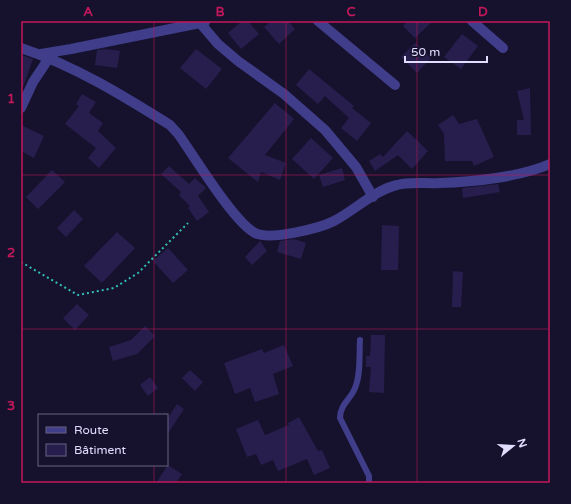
<svg xmlns="http://www.w3.org/2000/svg" width="571" height="504" font-family="'Varela Round',sans-serif">
<style>
.building{fill:#271e4d}
.lines{fill:none;stroke-linecap:round;stroke-linejoin:round}
.path{stroke:#32bfb6;stroke-width:2;stroke-dasharray:2 3;stroke-linecap:butt}
.lane{stroke:#403d8b;stroke-width:6}
.street{stroke:#403d8b;stroke-width:10}
.grid{fill:none;stroke:#c2185b;stroke-width:1;stroke-opacity:0.55}
.neatline{fill:none;stroke:#c2185b;stroke-width:1.5}
.grid-label{font-size:13px;text-anchor:middle;font-weight:bold;fill:#c2185b}
</style>
<rect width="100%" height="100%" fill="#16122d"/>
<path class="building" d="M242,21H248L259,34L241,49L228,33Z
M271,21H288L295,29L279,44L264,27Z
M408,21H433L415,38L403,26Z
M462,34L478,46L461,69L444,57Z
M415,43L431,58L417,73L401,57Z
M106,49L120,51L117,68L95,65L97,50Z
M196,49L222,69L206,89L180,68Z
M21,55L33,59L22,90H21Z
M309,69L354,106L352,108L371,123L357,141L341,128L349,118L325,96L318,104L296,85Z
M530,88L531,135H517V120H524L517,91Z
M82,94L96,102L89,113L103,123L98,131L116,148L99,168L88,158L96,148L65,124L79,106L76,104Z
M275,103L294,119L265,155L286,163L280,180L261,172L258,182L228,158Z
M453,115L459,124L477,119L494,157L474,166L472,161H445L444,134L438,125Z
M21,125L44,136L34,158L21,151Z
M407,131L428,151L412,169L398,155L375,171L369,161L380,154L383,157Z
M311,138L333,158L314,179L292,159Z
M169,166L189,184L195,178L206,188L198,196L209,212L197,221L188,208L190,206L179,195L181,192L161,174Z
M342,168L345,180L323,187L319,175Z
M52,170L65,182L38,209L26,197Z
M498,184L500,192L463,198L462,188Z
M74,210L83,219L66,237L57,228Z
M382,225L399,226L398,270H381Z
M117,232L135,248L102,283L84,266Z
M294,239L306,243L301,259L277,252L280,241Z
M260,241L267,251L252,265L245,257Z
M168,248L188,270L173,283L153,261Z
M453,271L463,272L461,307H452Z
M77,304L89,315L75,330L63,318Z
M145,326L155,336L137,354L113,361L109,347L131,340Z
M371,335H385L384,393L369,392L371,367H366V356H370Z
M284,345L293,366L273,374L279,394L255,402L250,388L235,394L224,363L262,349L264,353Z
M190,370L203,382L195,391L182,378Z
M150,377L158,388L148,396L140,385Z
M177,404L184,409L167,435V419Z
M299,417L318,451L322,450L330,468L314,475L307,459L278,471L273,460L261,465L256,454L247,457L236,429L258,420L265,435L289,425L288,423Z
M168,465L182,474L176,483H156Z"/>
<g class="lines">
<path class="path" d="M21,262L78,295L114,288L138,273L188,223"/>
<path class="lane" d="M360,340C359,355 361,374 355,388C351,399 340,404 340,418L369,476V483"/>
<path class="street" d="M318,21L395,85
M472,21L503,48
M200,23L218,44L238,61L284,94L325,130L356,167L373,197
M21,48C75,66 122,95 170,125L179,135C195,158 234,222 255,233C270,241 320,228 334,221C355,210 375,190 397,185C411,181 426,184 440,183C473,182 520,177 550,164
M41,54L71,49L205,22
M21,108L33,82L49,58"/>
</g>
<path class="grid" d="M154,21V415M286,21V483M417,21V483M21,175H550M21,329H550M154,465V483"/>
<rect width="571" height="504" fill="none" stroke="#16122d" stroke-width="44"/>
<rect x="38" y="414" width="130" height="52" fill="#16122d" stroke="#676381"/>
<rect x="46" y="427" width="20" height="6" fill="#403d8b" stroke="#676381"/>
<text x="74" y="434" font-size="12" fill="#e1ddff">Route</text>
<rect x="46" y="444" width="20" height="12" fill="#271e4d" stroke="#676381"/>
<text x="74" y="454" font-size="12" fill="#e1ddff">Bâtiment</text>
<g transform="translate(513 446) rotate(72)" stroke="#16122d" stroke-width="3" paint-order="stroke">
<path d="M0-3L7 15L0 10L-7 15Z" fill="#e1ddff"/>
<text y="-6" font-size="11" font-weight="bold" text-anchor="middle" fill="#e1ddff">N</text>
</g>
<path d="M405 56v6h82v-6" fill="none" stroke="#e1ddff" stroke-width="2"/>
<text x="411" y="56" font-size="12" fill="#e1ddff" stroke="#16122d" stroke-width="3" paint-order="stroke">50 m</text>
<rect x="22" y="22" width="527" height="460" class="neatline"/>
<g class="grid-label">
<text x="88" y="16">A</text>
<text x="220" y="16">B</text>
<text x="351" y="16">C</text>
<text x="483" y="16">D</text>
<text x="11" y="103">1</text>
<text x="11" y="257">2</text>
<text x="11" y="410">3</text>
</g>
</svg>
